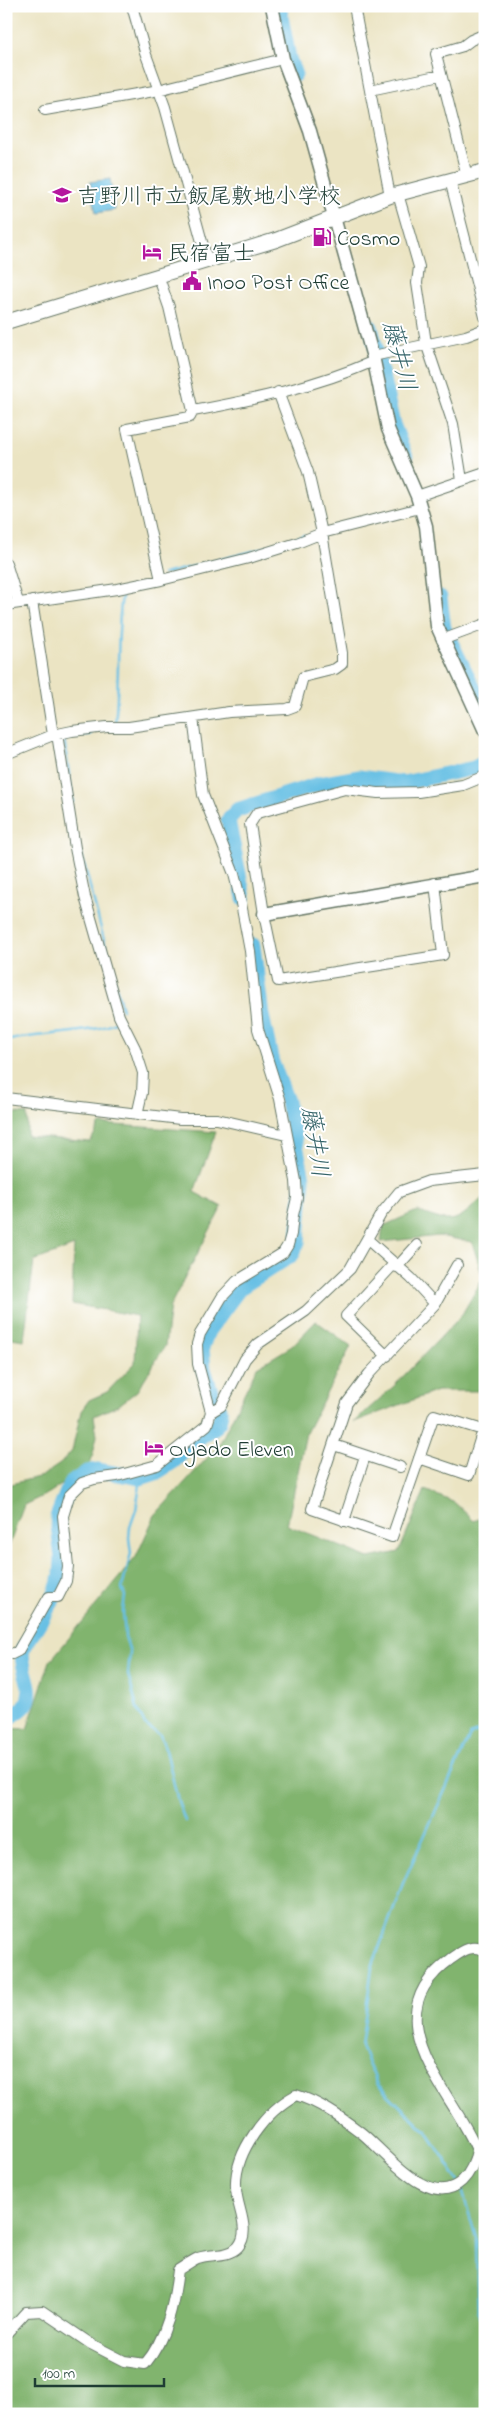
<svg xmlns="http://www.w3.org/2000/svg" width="491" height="2420" font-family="'Indie Flower','Klee One',sans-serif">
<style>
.forest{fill:#81b46e;stroke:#507851}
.water{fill:#67c0e4;stroke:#437e8c}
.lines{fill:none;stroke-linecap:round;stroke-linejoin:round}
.stream{stroke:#67c0e4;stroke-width:2.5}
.river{stroke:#67c0e4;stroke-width:15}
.minor-casing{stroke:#676;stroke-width:12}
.tertiary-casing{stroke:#676;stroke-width:15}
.secondary-casing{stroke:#676;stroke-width:16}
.minor{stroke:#fff;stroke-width:10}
.tertiary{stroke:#fff;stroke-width:12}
.secondary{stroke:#fff;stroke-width:14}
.labels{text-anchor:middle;stroke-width:4;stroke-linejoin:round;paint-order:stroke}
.poi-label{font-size:22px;fill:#1f3d34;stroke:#fff;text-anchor:start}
.water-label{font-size:24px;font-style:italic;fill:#356469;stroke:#fff}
</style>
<rect width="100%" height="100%" fill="#fff"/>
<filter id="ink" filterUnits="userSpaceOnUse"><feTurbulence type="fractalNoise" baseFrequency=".02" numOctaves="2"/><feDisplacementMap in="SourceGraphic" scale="10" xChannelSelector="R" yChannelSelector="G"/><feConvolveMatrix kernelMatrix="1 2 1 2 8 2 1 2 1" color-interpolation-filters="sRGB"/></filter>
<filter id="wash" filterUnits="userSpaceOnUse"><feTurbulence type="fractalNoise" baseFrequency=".0096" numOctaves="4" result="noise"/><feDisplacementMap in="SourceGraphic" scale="20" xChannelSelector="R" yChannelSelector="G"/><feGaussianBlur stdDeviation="1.12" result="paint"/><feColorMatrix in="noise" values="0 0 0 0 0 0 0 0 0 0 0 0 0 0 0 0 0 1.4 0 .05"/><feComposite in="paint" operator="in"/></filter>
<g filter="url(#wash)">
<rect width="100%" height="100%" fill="#ebe4c3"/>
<path class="forest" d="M6,1112L27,1114V1136L90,1142L100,1124L216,1132L194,1192L222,1207L170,1306L165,1346L137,1391L119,1405L94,1416L97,1436L90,1466L49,1493L24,1505L6,1554V1489L11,1484L42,1476L60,1464L72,1451L81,1411L89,1400L107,1392L135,1363L137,1316L72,1304L74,1246L34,1261L24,1340L6,1337Z
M485,1196V1391H437L354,1422L394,1386L461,1316L483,1278L472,1242L439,1236L381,1242L383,1226L417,1211C456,1226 454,1223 485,1196Z
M316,1321L351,1346L306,1433L287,1525L369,1558L399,1552L425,1490L455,1503L474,1521L485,1516V2414H6V1728L27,1729L50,1661L136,1557L155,1515L219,1445L257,1367L292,1346Z"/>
<path class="water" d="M110,179L115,210L96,213L90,182Z"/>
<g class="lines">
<path class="stream" d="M164,574L261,549L304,535
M115,723C120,680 116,638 122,596
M73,802L64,738L91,734
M81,852L122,1009
M6,1041C31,1034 101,1033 117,1022
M141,1478L136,1510L130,1527L129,1538L131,1553L122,1588L125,1596L123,1611L125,1636L130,1653L128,1674L137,1708L145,1725L160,1735L166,1750L178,1801L185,1821
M459,2181L427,2132L378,2085L361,2047L372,1967L403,1883L470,1735L485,1729
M461,2186L476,2238L478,2312L485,2325"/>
<path class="river" d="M279,6L289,58L295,75
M371,327L393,424L406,457
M440,597L444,628L485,711
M244,898L228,820L237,810L319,784L359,777L403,783L474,768L485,762
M6,1720C12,1716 21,1711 25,1706C38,1690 18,1667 23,1649L52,1602L61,1576L62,1558L57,1517L70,1484L87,1472L97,1470L141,1478L156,1473L173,1462L196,1440L215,1427L219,1422L221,1413L213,1398L204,1369L202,1347L208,1331L240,1288L292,1255L298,1242L303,1178L287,1101L272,1062L262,1015L253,945"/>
</g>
</g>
<g filter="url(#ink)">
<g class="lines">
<g class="minor-casing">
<path id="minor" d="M132,6L145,52L165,107L207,260
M354,6L390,196
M370,90L441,75
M45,110L154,91L283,59
M467,176L436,54L463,46L471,40L485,34
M450,180L485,317
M398,194L419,267L417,283L426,343L453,424L462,480
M473,272L485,270
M158,275L169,307L193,411
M373,356L466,336L485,329
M417,496L485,473
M6,563L18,602
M161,580L127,429L190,417L193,411C253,400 317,386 374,361
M32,601L53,735
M6,605L117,589L161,580L249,558L297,543L322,533L420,508
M442,640L485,624
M57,734L75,848L85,897L119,1016L135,1048L143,1073L142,1093L137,1115
M6,754L53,735L72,731L107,727H129L229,712L287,709L295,706L303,677L335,669L342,664V653L322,533L308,472L278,392
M435,883L443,955L278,981L264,914L250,824L257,813L345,789L378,793L418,792L463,785L485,776
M6,1098L180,1119H217L286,1135
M368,1240L411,1278L435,1304
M397,1267L417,1245
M387,1356L346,1316L393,1265
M211,1412L221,1406L245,1359L258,1344L306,1311L350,1269L381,1214L399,1192L429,1181L485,1175
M337,1446L400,1467
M419,1458L469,1475L483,1430L434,1415L392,1537L312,1509L347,1403L369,1374L435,1304L457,1265
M344,1521L365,1456
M12,1654L18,1651L49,1597H58L66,1581L68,1566L63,1516L69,1496L82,1483L94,1479L117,1476L157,1465L207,1425L211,1412L198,1364L197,1344L200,1334L222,1297L237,1281L283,1253L288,1245L291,1234L293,1215L297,1198L296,1181L280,1099L258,1029L250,951L240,898L234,874L203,795L193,718
M6,2334L26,2312L42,2311L91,2344L124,2361L145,2364C167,2338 174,2303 178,2270C185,2266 191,2261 198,2258C211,2253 227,2258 238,2247C252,2231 236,2206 236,2188C234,2152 266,2111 296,2095C319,2102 339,2116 359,2131C383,2148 428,2212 462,2181C471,2172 475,2162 477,2150C452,2089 369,2018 451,1959C461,1952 472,1943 485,1951"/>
</g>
<g class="tertiary-casing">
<path id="tertiary" d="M272,6L283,59L310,131L374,361L388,429L417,496L426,526L437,626L485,731
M264,914L485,876"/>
</g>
<g class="secondary-casing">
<path id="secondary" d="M6,322L276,240L390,196L485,171"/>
</g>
<use href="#minor" class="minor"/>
<use href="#tertiary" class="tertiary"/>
<use href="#secondary" class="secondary"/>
</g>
</g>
<defs>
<g id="school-bare" transform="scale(1.5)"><path d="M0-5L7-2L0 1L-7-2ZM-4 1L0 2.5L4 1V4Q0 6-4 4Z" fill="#b5179e" stroke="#fff" stroke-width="2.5" paint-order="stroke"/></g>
<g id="fuel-bare" transform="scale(1.5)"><path d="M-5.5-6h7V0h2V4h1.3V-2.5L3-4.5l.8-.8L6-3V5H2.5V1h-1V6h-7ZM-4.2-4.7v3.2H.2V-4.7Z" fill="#b5179e" stroke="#fff" stroke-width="2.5" paint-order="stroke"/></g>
<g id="hotel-bare" transform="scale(1.5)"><path d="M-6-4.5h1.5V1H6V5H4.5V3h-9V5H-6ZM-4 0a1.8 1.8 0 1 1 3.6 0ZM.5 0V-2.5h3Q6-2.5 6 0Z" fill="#b5179e" stroke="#fff" stroke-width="2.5" paint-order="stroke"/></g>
<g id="civic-bare" transform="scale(1.5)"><path d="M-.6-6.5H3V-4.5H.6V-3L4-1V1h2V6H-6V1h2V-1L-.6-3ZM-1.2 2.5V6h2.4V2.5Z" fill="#b5179e" stroke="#fff" stroke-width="2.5" paint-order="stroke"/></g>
</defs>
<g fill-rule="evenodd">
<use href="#school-bare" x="62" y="195"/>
<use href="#fuel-bare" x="322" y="237"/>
<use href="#hotel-bare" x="152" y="252"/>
<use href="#civic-bare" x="192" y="281"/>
<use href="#hotel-bare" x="154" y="1448"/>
</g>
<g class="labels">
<g class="poi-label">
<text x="77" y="203">吉野川市立飯尾敷地小学校</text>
<text x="337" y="245">Cosmo</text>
<text x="167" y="260">民宿富士</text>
<text x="207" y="289">Inoo Post Office</text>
<text x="169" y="1456">Oyado Eleven</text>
</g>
<g class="water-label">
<text transform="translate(400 356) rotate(76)" y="8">藤井川</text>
<text transform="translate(316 1142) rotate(81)" y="8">藤井川</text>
</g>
</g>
<rect width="491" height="2420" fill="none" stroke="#fff" stroke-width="25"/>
<path d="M35 2378v8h129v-8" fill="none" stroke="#1f3d34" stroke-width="2.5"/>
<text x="42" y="2378" font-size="15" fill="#1f3d34" stroke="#ffffff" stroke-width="4" paint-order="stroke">100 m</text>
</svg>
